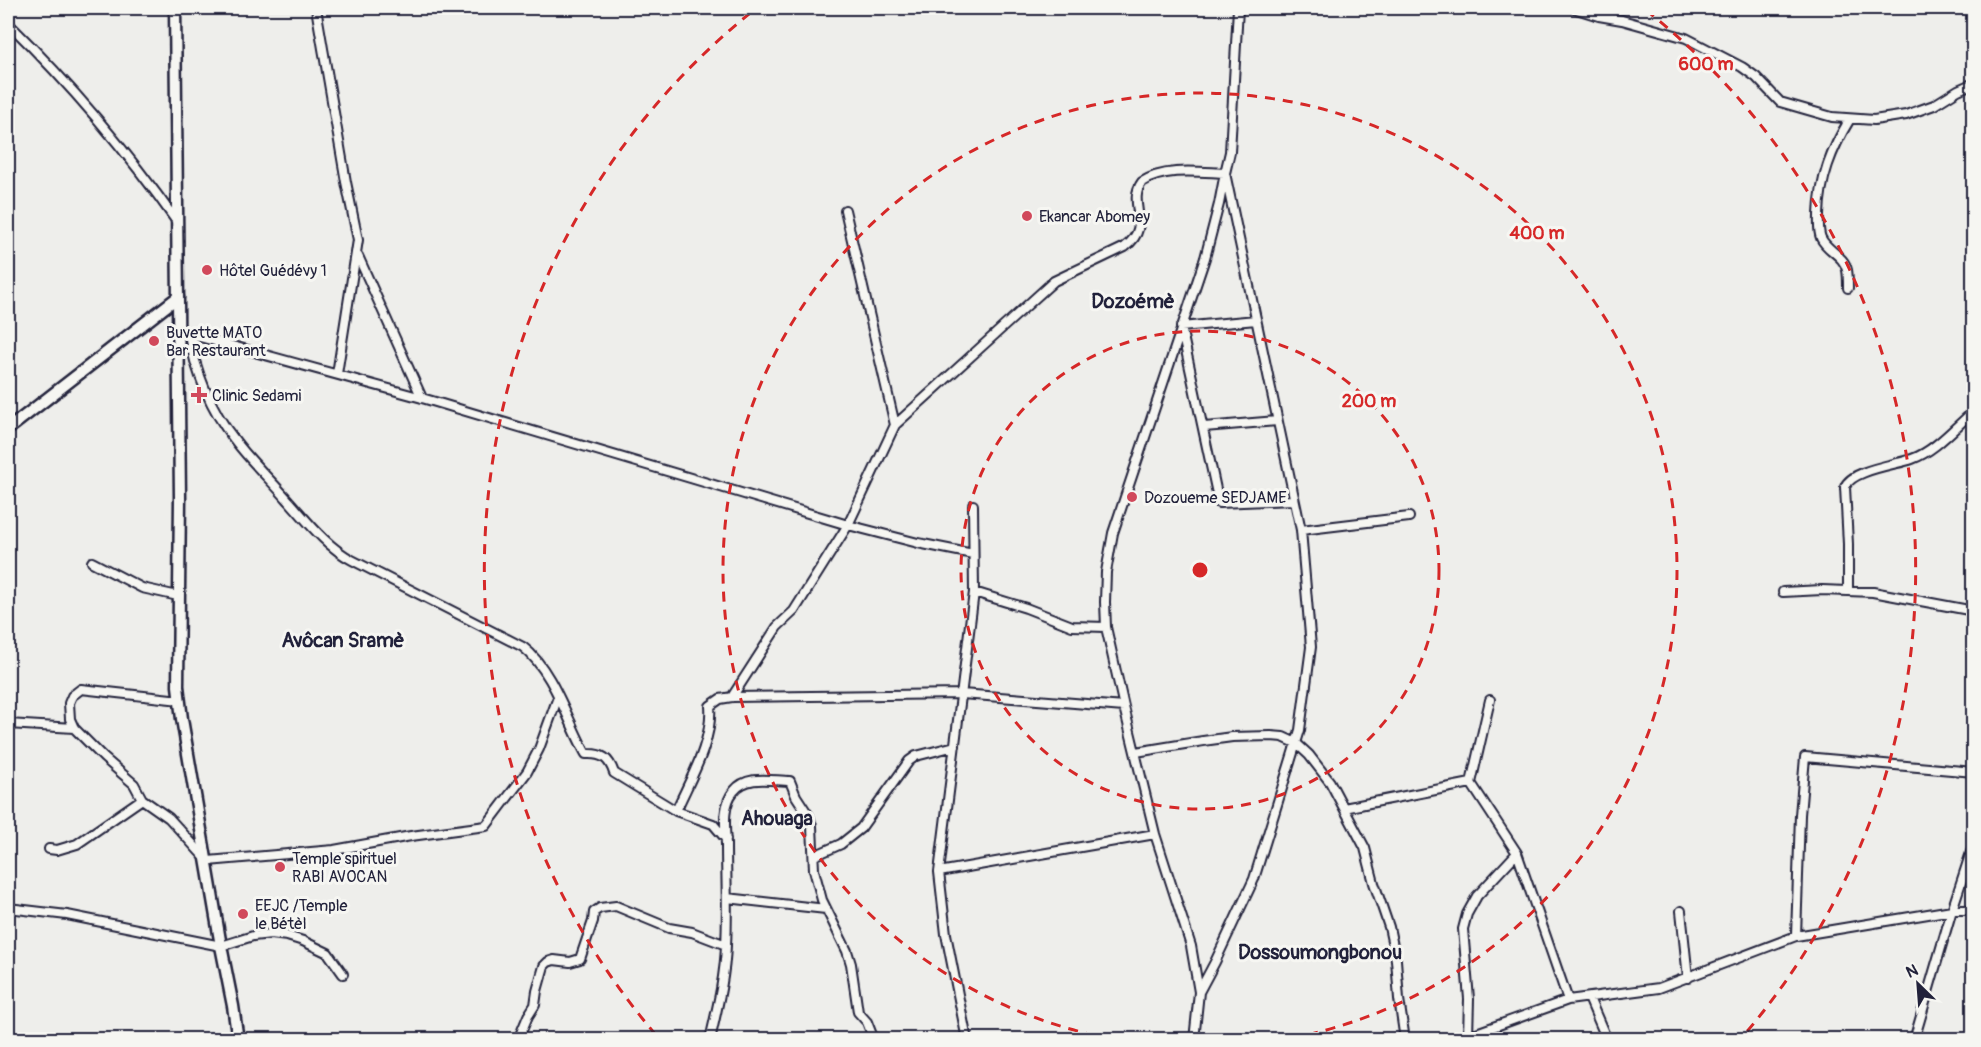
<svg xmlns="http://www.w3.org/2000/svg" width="1981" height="1047" font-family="Pangolin,sans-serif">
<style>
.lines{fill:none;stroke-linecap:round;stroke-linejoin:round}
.minor-casing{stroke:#22223b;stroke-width:12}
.tertiary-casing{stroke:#22223b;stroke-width:15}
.secondary-casing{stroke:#22223b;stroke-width:15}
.minor{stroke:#f6f6f2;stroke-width:8}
.tertiary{stroke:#f6f6f2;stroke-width:10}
.secondary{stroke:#f6f6f2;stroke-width:10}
.ring{fill:none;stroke:#d62828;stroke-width:3;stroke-dasharray:10 8}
.poi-dot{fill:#d1495b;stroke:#f6f6f2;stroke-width:2}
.labels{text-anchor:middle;stroke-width:6;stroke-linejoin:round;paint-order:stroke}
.poi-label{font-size:16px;fill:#22223b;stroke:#f6f6f2;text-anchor:start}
.quarter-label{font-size:20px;font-weight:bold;fill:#22223b;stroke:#f6f6f2}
.centre{fill:#d62828;stroke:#f6f6f2;stroke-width:3}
.ring-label{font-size:18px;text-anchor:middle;font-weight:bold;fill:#d62828;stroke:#f6f6f2;stroke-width:6;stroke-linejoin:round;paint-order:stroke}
</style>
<rect width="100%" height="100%" fill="#eeeeeb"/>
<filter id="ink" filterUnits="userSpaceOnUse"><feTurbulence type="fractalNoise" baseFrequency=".0167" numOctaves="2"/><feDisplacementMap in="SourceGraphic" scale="12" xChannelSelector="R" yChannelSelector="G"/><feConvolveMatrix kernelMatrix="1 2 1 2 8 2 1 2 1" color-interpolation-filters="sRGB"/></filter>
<g filter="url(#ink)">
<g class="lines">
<g class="minor-casing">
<path id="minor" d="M316,8L346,182L358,240L337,374
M1573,8L1599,16L1622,20L1686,38L1742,67L1756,77L1780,102L1832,117L1874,120L1906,115L1934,105L1958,90L1974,83
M8,23C70,84 127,151 177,222
M845,210L895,425
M358,256L422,398
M1848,288C1848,282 1848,275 1847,270C1844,255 1827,251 1821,238C1818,231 1819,222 1819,215C1820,179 1831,150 1850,119
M1256,320L1181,327L1219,503L1294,500
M178,331L422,398L848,525L918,543L973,554
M189,334C195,371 211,410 234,439C250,461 271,480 289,501C308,522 327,547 352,560L523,647C553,670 568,722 586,754C602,753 609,758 614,773L676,811L713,824L726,839
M1204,427L1277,421
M1301,530L1409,517
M92,562L142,588L178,596
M1848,590V544L1845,487C1851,470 1895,465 1912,459C1935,451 1955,427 1974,411
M974,592L1026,608L1072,626L1106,627
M1783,592L1822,590L1873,592L1974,611
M732,697L777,627L794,611L848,525L895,425L1054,281L1125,247C1154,225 1126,204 1142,182C1165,167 1199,172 1225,173L1219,204L1205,258L1113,533L1106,572L1105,602L1106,627L1124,707L1155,834L1191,946L1199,992
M180,700L81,689L72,696L69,703L70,719L74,728L104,758L134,784L142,799L169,818L208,861L334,850L411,836L486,826L527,772L539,749L558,697
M1490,700L1471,783L1517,853L1568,1000
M8,724L74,728
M1136,752L1203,741L1232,737L1271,736L1283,737L1296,743L1309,755L1330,782L1365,848L1374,883L1389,927L1396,960L1399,999L1405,1040
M1344,808L1471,783
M676,811C690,779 713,742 710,706L720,699L732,697L962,694L1124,707
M49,849L57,850L77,844L142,799
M814,856L841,844L861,828L909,761L916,756L955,746
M939,872L1155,834
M727,898L826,909
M8,908L67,915L221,946L253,936L271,934L287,936L303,941L328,953L343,974
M1681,911L1688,978
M1796,936L1800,815L1805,757L1974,772
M1589,998L1607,1040
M1467,1038L1468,1036L1469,999L1463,929L1467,914L1477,896L1517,853
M518,1040L528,1016L535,1005L537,991L544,966L548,962L554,960L570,962L580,959L593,921L594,912L600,908L616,906L669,928L692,932L726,945
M710,1040C717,1009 725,977 726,945C728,911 726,878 726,844C725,828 722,805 734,791C747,774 772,781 790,781L796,796L809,816L812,826L814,870L822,900L847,951L851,964L858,1012L867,1022L874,1040
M967,1040L946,934L939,872L974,592L973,505
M1194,1040L1199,992L1215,962L1254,879L1296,743L1300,730L1311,647L1301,530L1225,173L1230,152L1238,8
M1453,1040L1468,1036L1568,1000L1659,988L1796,936L1952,910H1974
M1914,1040L1952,910L1974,843"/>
</g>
<g class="tertiary-casing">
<path id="tertiary" d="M8,429L178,297"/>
</g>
<g class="secondary-casing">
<path id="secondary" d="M175,8L180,498L178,686L182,719L221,946L233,1006L238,1040"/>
</g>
<use href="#minor" class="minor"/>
<use href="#tertiary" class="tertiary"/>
<use href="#secondary" class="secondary"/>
</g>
</g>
<g class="ring">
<circle cx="1200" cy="570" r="239"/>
<path d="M1113 1039A477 477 0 1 1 1287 1039"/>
<path d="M656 1035A716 716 0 0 1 754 10M1646 10A716 716 0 0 1 1744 1035"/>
</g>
<g class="poi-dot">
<circle cx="1027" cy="216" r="6"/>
<circle cx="207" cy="270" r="6"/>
<circle cx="154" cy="341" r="6"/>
<path d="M196 386h6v6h6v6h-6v6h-6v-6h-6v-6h6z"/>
<circle cx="1132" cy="497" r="6"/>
<circle cx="280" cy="867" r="6"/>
<circle cx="243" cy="914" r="6"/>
</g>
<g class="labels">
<g class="poi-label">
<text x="1039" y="222">Ekancar Abomey</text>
<text x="219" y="276">Hôtel Guédévy 1</text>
<text x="166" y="338">Buvette MATO<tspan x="166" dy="18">Bar Restaurant</tspan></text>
<text x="212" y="401">Clinic Sedami</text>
<text x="1144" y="503">Dozoueme SEDJAME</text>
<text x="292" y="864">Temple spirituel<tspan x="292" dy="18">RABI AVOCAN</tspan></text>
<text x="255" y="911">EEJC /Temple<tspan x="255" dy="18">le Bétèl</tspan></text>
</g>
<g class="quarter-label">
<text x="1133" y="308">Dozoémè</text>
<text x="343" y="647">Avôcan Sramè</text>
<text x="777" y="825">Ahouaga</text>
<text x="1320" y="959">Dossoumongbonou</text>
</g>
</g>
<circle cx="1200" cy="570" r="9" class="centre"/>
<g class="ring-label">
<text x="1706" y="70">600 m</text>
<text x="1537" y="239">400 m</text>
<text x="1369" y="407">200 m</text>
</g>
<rect width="1981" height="1047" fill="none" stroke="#f6f6f2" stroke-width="30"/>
<rect x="15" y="15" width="1951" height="1017" fill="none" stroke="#22223b" stroke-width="2" filter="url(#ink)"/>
<g transform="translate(1918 984) rotate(335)" stroke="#f6f6f2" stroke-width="4.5" paint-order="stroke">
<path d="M0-4.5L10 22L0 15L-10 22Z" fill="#22223b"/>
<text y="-9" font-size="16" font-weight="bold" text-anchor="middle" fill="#22223b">N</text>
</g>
</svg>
